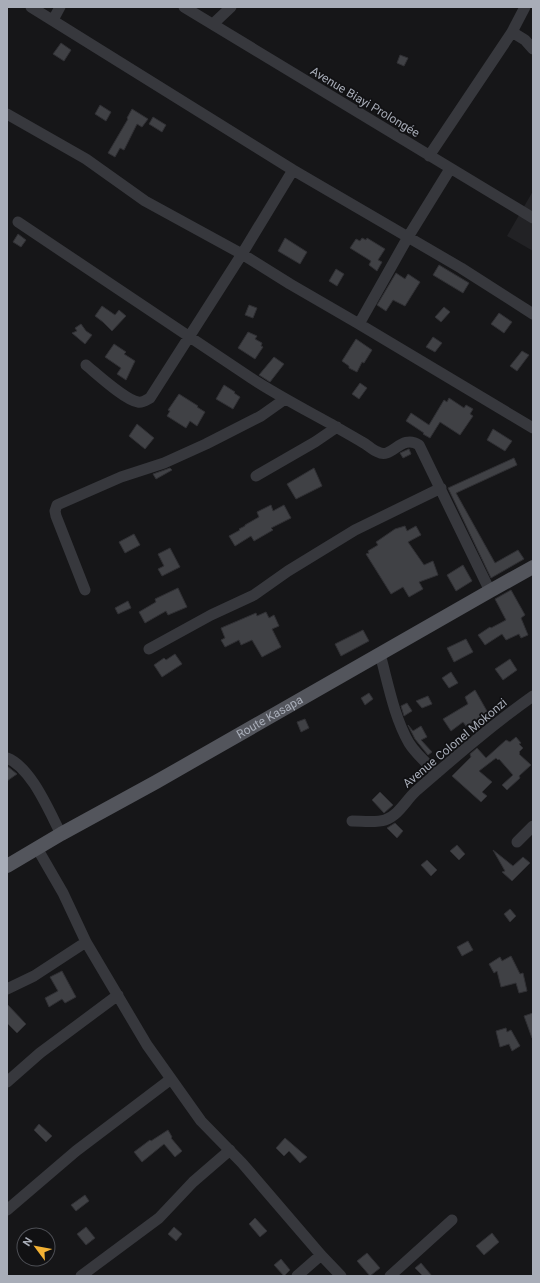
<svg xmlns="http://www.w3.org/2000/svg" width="540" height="1283" font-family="Roboto,sans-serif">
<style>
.built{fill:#222225}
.building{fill:#404145;stroke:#303034}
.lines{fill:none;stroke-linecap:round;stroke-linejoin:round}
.minor{stroke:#37383d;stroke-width:11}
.major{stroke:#53555c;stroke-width:14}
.labels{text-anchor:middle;stroke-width:3.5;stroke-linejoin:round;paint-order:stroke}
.street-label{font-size:12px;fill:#a8adb8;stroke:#111113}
</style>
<rect width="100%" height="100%" fill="#161618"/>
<path class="built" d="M533,191V251L507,236Z"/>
<path class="building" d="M61,43L71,50L64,61L53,54Z
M400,55L408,58L404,66L397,63Z
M100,105L111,112L106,121L95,114Z
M132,109L148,119L142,127L137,124L124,150L120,148L115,157L108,153L128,119L127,118Z
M153,117L166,125L162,132L149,124Z
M18,234L26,240L21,247L13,242Z
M285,238L307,252L300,264L278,251Z
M362,238L366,240L367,238L385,249L378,260L382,262L377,271L369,265L371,261L350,248L356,239L360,241Z
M439,265L469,283L463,293L433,275Z
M336,269L344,274L337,286L329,281Z
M396,273L405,279L408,274L420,282L405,306L393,300L386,311L377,305Z
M249,305L257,308L253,318L245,315Z
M102,306L115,315L119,310L126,316L112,331L103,322L95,316Z
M444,307L450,312L441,322L435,317Z
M499,313L512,322L504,333L491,324Z
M81,324L86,331L92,335L85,344L72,333L77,331L75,328Z
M248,332L257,336L255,339L262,343L261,346L263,347L255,359L238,348Z
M433,337L442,343L435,352L426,347Z
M356,339L372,350L364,363L362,362L357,372L349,368V366L342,361Z
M114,344L126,352L124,354L135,361L126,380L117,374L121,368L105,357Z
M522,351L529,355L517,371L510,366Z
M274,357L284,364L270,382L259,375Z
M360,383L367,388L359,399L352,394Z
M224,385L235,392L234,393L240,397L233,409L216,399Z
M179,394L198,406L197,407L205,412L197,426L190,421L186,428L167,416L170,411L168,410Z
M449,398L464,408L466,405L473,409L470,414L473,416L460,435L440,422L430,438L423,434L424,433L406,421L411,413L429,425L444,400L447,402Z
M137,424L154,438L145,449L129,436Z
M493,429L512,441L505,451L487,440Z
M409,449L411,454L403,458L400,453Z
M514,458L517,465L456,493L495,563L518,550L524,559L491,578L448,488Z
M170,468L172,470L156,479L153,474Z
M314,468L322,486L296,499L287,484Z
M271,505L273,511L284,505L291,518L271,528L273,530L254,541L251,536L235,546L229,536L240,530L239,529L245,526V525L259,517L257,512Z
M405,526L407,531L416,526L421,535L408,542L424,565L433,561L438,575L419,582L423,589L409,597L403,587L391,594L366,554L369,553L368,551L378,545L376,542L395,529Z
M134,534L140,545L125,553L119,542Z
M170,548L180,567L162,576L158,569L164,566L158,554Z
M463,565L472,581L456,591L447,575Z
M178,588L187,607L168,615L166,611L145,623L139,612L156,602L155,599Z
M511,590L525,615L521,618L528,635L521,638L519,634L506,640L502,634L485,645L478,635L490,627L491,628L506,620L495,599Z
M128,601L131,608L118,614L115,608Z
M266,612L269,618L274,615L279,626L272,629L281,647L262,657L252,640L241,645L239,640L225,647L221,640L225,638L221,628L256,613L257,616Z
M363,630L369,641L341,656L335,644Z
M466,639L473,652L454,662L447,648Z
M175,654L182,664L162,677L154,665L164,658L166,660Z
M510,659L517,670L503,680L495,669Z
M451,672L458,683L449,688L442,678Z
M475,690L488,713L466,726L463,722L451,731L443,719L468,704L465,697Z
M369,693L373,699L365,705L361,698Z
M428,696L432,704L422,708L416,701Z
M407,703L412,711L404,716L401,706Z
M305,719L309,728L301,732L297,722Z
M408,725L413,731L421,726L427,737L421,740L432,752L428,755L415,739Z
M516,737L521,743L519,744L523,748L519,752L520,753L519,754L531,765L519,776L520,778L507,790L502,785L513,775L499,759L498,760L496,758L479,771L492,782L482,792L487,796L481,802L452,776L471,757L470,754L477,748L486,758L506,740L510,742Z
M7,766L17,774L7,781Z
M380,792L393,805L384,813L372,800Z
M395,823L403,831L397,838L387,828Z
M457,845L465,854L459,860L450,851Z
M493,850L513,866L523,857L530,863L512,881L502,872L505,871Z
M427,860L437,870L431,876L421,865Z
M510,909L516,916L510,922L504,914Z
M468,941L473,950L462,956L457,947Z
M511,956L520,974L523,973L527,991L519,993L516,983L501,987L497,971L494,973L489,964L500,957L502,961Z
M62,971L76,997L65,1003L62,999L49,1007L45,998L58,991L50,977Z
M7,1004L26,1024L17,1033L7,1023Z
M533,1013V1038H532L524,1016Z
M506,1028L507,1032L511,1030L520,1046L512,1051L509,1044L500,1047L496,1031Z
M39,1124L52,1136L46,1142L34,1130Z
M168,1130L172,1137L171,1138L182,1151L175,1157L164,1144L142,1162L134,1152L150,1140L151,1141Z
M285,1138L307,1157L300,1163L289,1151L284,1156L276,1148Z
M85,1195L89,1201L76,1211L71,1205Z
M255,1218L267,1231L260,1237L249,1224Z
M86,1227L95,1238L86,1245L77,1234Z
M174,1227L182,1234L176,1241L168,1234Z
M492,1233L499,1242L484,1255L476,1246Z
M367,1253L380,1268L370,1276L357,1261Z
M281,1259L290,1270L284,1276L274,1265Z
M421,1263L432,1276H423L415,1268Z"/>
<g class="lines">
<path class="minor" d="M31,7L293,170L461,268L533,314
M184,7L533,218
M53,20L60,7
M213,24L231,7
M512,32L525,40L533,49
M7,114L86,159L145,201L242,254L290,284L359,324
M429,156L512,32L525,7
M450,169L408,237L359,324L533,428
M18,222L251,378C277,395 304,409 331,424C341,430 352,436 362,442C368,445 372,450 378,452C392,460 401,433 419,445L490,591
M86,365C97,374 125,400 138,402C143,403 146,400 150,398L242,254L293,170
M256,476L315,442L337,427
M85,590L56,516L55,511L57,505L121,477L164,463L206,444L261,416L285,399
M149,649L211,615L254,595L288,571L355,530L441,488
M380,654C388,683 394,717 409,743C416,754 427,764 437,773
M7,758C31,767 49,811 61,834
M352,821C362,821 376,823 385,820C399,815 406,800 416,791C454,758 492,725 533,696
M517,842L533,826
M37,848L63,893L86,942L147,1045L201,1121L242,1163L321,1255L341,1276
M7,989L34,976L86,942
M7,1082L40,1053L118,995
M7,1210L76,1151L171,1079
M81,1276L159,1218L193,1182L230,1150
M297,1276L321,1255
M390,1276L452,1220"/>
<path class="major" id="s1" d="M7,866L61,834L156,782L490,591L533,567"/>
</g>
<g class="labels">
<g class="street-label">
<text transform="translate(365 102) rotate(31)" y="4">Avenue Biayi Prolongée</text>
<text dy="4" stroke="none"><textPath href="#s1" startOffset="302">Route Kasapa</textPath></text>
<text transform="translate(455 743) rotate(-40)" y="4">Avenue Colonel Mokonzi</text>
</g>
</g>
<rect width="540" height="1283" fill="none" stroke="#a8adb8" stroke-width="16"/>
<g transform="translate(36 1247) rotate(302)"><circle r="19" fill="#111113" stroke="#4d4f55"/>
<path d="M0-3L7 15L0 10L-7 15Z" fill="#f2b134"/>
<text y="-6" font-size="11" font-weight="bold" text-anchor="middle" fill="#a8adb8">N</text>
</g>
</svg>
